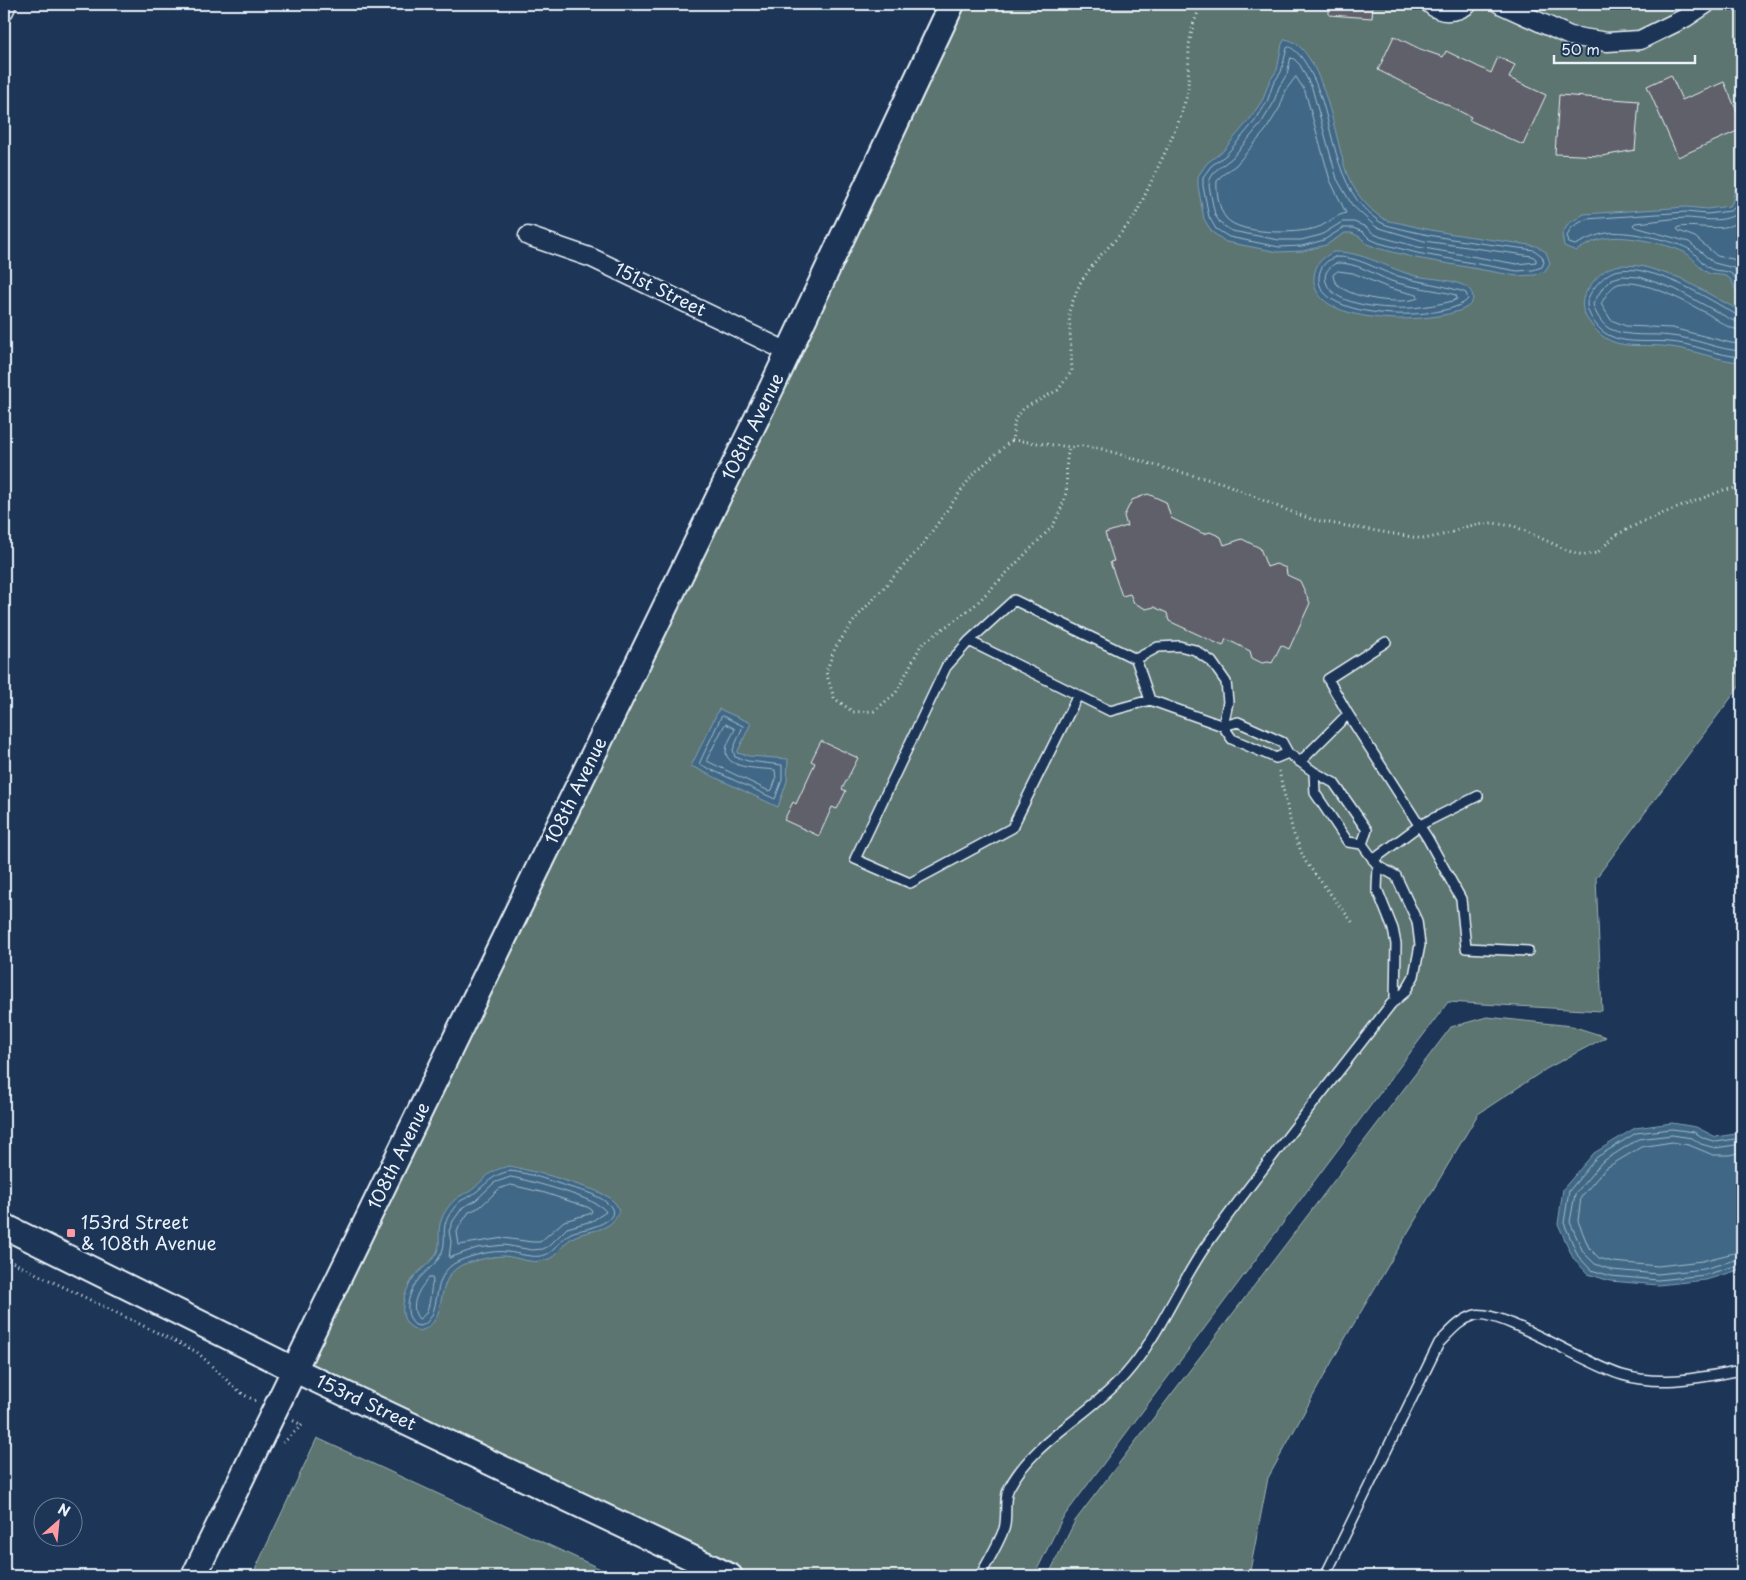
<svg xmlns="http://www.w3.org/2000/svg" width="1746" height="1580" font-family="'Playpen Sans',sans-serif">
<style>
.green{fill:#5c7470;stroke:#a2b2b4}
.water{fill:#3f6886;stroke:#839fb4}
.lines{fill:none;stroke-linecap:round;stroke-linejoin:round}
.shore{stroke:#a4baca;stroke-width:1}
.building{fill:#61606b;stroke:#e8f1f8}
.lane-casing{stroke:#e8f1f8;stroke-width:12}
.street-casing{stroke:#e8f1f8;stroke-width:21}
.secondary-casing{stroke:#e8f1f8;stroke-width:28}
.path{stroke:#e8f1f8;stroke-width:3;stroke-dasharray:1 4;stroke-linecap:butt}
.lane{stroke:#1d3557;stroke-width:9}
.street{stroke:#1d3557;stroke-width:18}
.secondary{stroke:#1d3557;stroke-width:24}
.poi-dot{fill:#ff9aa2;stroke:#1d3557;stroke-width:2}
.labels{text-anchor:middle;stroke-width:5;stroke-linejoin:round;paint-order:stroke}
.street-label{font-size:18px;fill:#e8f1f8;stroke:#1d3557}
.poi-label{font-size:18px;fill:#e8f1f8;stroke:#1d3557;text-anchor:start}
</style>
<rect width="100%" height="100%" fill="#1d3557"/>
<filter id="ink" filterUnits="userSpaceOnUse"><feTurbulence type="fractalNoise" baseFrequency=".02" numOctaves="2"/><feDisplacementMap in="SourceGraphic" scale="10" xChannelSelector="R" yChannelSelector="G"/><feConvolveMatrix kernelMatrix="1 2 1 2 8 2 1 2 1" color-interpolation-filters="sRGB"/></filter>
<g filter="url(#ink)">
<path class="green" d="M966,4H1742V683L1596,878L1602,1011L1448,1002L1062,1519L1034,1576H751L309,1366Z
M1487,1017L1572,1026L1606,1037L1546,1069L1478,1114L1340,1347L1268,1478L1249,1576H1048L1075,1521L1451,1027Z
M317,1438L616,1576H252Z"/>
<path class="water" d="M1285,39C1323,45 1336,144 1347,174C1354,191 1367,208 1382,218C1388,222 1397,222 1404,224C1447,235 1492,239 1536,246L1546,252L1550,263L1545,271L1535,275L1517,276L1416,258L1377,248L1367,244L1360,237L1352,233H1345L1326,245L1303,251L1278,252L1226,242L1212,232L1204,219L1198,186V176L1207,163L1223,151L1250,119L1263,99L1269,82L1277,70L1282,44Z
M1742,180V297C1733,291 1735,284 1730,279C1725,273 1714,276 1708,273C1698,268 1694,257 1684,252C1667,244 1627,235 1608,238C1596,239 1586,245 1576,251L1564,246L1562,235L1568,224L1584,214L1686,207L1707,209L1729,206L1732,203L1736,186Z
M1333,252C1363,251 1388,269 1416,276C1431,279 1455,279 1468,288C1471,291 1473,294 1473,298C1473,316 1415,319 1401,319C1376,319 1311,314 1314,277C1315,264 1322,258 1333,252Z
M1621,265L1642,266L1680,278L1742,312V362C1718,361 1695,350 1671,347C1636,342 1611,355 1588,320C1582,311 1580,302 1586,292C1595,278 1604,267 1621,265Z
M719,709L751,723L737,753L749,756L788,759L787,781L778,807L691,766Z
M1672,1123L1696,1127L1716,1137L1742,1133V1269L1706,1280L1658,1285L1610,1281L1588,1274L1573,1258L1558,1224L1563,1189L1594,1153L1635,1128Z
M510,1166L551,1176L594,1190L609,1197L616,1204L619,1210C611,1235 588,1228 572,1238C562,1244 558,1257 546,1260C532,1265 518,1257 504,1256C496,1256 486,1258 478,1260C472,1262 465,1263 460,1266C432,1282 451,1321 420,1331C394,1325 402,1294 414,1277C421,1268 432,1263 437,1252C442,1241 436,1231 442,1218C445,1210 454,1198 462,1195C466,1192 465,1194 469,1192C487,1179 485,1171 510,1166Z"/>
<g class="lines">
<path class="shore" d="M1290,47C1300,53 1306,63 1311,73C1336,121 1330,189 1380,222C1386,226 1395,227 1402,229C1445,240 1490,244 1534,250L1542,256L1544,262L1542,267L1533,270L1517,271L1417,253L1379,243L1370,239L1363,232L1353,228H1343L1324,240L1302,246L1279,247L1229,237L1216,229L1209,217L1203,186V177L1211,166L1226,155L1255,121L1267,102L1273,84L1281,72L1287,48Z
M1291,58L1294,59L1300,65L1312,88L1337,179L1352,205L1376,227L1424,241L1532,256L1536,259V262L1517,264L1418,247L1381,237L1374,234L1366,227L1354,222H1342L1321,235L1301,240H1279L1232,231L1221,224L1215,215L1209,186L1210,179L1215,171L1232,158L1260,125L1273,104L1279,87L1287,74Z
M1296,77L1305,91L1330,180L1346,213C1343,214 1339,215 1336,217C1329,221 1323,226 1316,228C1296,234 1240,235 1226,218C1219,210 1216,191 1217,181L1221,176L1236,165L1266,130L1280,107L1286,90Z
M1742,186L1737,206L1730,211L1707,214L1686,212L1586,219L1572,227L1567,236L1569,243L1575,245C1586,240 1595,235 1607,233C1625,230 1671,240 1687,248C1697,253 1701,264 1711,269C1718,272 1726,269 1733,275C1738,279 1738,286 1742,291
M1742,208C1730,225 1705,219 1687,218C1670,218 1652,222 1635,223L1633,225L1635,227L1689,242L1714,263L1734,268L1742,278
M1742,220C1724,234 1699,224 1679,227L1677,229L1679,231L1695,237L1717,256L1733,259L1742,265
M1335,257C1357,256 1373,268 1394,275C1416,282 1439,284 1461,291L1466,293L1468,299C1450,322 1315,322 1319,277C1320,266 1326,261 1335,257Z
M1336,263C1356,262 1373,274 1391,281C1412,288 1434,289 1456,295L1457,299L1453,301C1440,304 1425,307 1411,308C1390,309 1333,307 1326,282C1323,273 1329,267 1336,263Z
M1338,271L1353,273L1389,288L1417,295L1418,298C1403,306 1332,298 1333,275Z
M1742,316L1735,314C1706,297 1675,278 1642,271C1634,269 1623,269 1615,271C1604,274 1587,293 1587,304C1587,314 1597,328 1605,333C1623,345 1647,340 1668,342C1693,343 1717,356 1742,357
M1742,323L1732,320L1675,289L1640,277L1622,276L1612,279L1603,287L1593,304C1595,313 1602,325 1610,329C1630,338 1651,333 1671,336C1695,338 1718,350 1742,351
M1742,330C1729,330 1719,321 1708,314C1688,303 1641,277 1618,284C1610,287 1605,297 1601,304L1611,320L1626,326L1672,328L1731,343L1742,344
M723,716L743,726L733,750L735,757L748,761L782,765V780L775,799L699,764L721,717Z
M726,724L735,729C732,736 726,744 726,752C727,770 763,768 775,770L776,779L772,790L769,791L707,761V759L724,726Z
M1742,1138L1716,1142L1704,1138L1694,1132L1672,1129L1636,1133L1597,1157L1569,1191L1564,1223L1578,1256L1591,1270L1611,1276L1658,1280L1705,1275L1742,1264
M1742,1144L1715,1148L1701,1144L1692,1138L1672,1135L1638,1139L1602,1162L1575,1194L1570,1222L1583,1252L1595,1264L1612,1270L1658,1274L1704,1269L1742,1258
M1742,1152L1730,1155H1713L1689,1145L1672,1142L1641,1147L1606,1168L1581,1197L1578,1221L1589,1248L1599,1258L1613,1262L1658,1266L1702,1261L1742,1251
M510,1171C530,1173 550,1181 569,1187C579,1190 589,1192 598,1197C621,1209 615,1220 593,1227C586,1230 577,1230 571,1233C560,1239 556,1251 545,1255C533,1259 519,1253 507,1252C493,1250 473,1255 459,1261C427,1275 445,1316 421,1326L415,1325C402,1313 409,1292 418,1280C426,1270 436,1265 441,1254C447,1243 442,1232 446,1221C449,1214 456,1204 462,1200C466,1198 469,1197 472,1195C487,1184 491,1175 510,1171Z
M511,1177C527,1180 601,1199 606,1212L592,1221L567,1228L549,1246L543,1249L532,1250L504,1245L477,1248L449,1258L451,1242L449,1231L453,1221L463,1207L475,1201L494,1183Z
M511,1185L545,1193L587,1207L591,1209L592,1212L589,1214L564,1221L540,1242H532L503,1238L459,1245L457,1232L460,1225L469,1212L480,1207L499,1189Z
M429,1278H432L433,1281C429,1293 432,1313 419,1319C408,1307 419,1288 429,1278Z"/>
</g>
<path class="building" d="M1329,4H1373L1372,18L1329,15Z
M1394,36L1420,49L1443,57L1446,51L1491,73L1498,57L1515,65L1509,78L1546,95L1523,145L1469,120L1471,117L1378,70Z
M1671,75L1682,100L1724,82L1742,123V129L1678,157L1647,86Z
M1559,95L1639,101L1635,150L1602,156L1555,154Z
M1148,494L1166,502L1171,518L1204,534L1210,532L1221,537L1224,545L1242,539L1260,548L1267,567L1276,564L1286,568L1287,575L1300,581L1310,603L1289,649L1281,645L1272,663L1268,662L1262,663L1252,658L1250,651L1226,639L1223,646L1169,621L1167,613L1154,607L1146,609L1134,603L1130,594L1122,596L1110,562L1114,561L1105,533L1127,526L1124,516L1132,500Z
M821,741L858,758L842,789L846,791L837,809L832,807L819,836L784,820L793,802L796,804L815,763L811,761Z"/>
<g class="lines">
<g class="lane-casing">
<path id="lane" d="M969,641L1014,600L1136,659L1150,700
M1386,642L1328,679L1348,714L1428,839L1461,899L1466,948L1528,951
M1136,659L1158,647L1179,646L1195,650L1212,662L1226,682L1228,702L1223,726
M1078,695L1012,828L910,883L855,859L946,667L969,641L1110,711L1150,700L1223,726L1232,739L1276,758L1288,753
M1223,726L1238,722L1282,742L1288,753L1314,772L1334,783L1367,830L1362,844
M1300,762L1348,714
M1373,860L1420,825L1478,796
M1378,866L1377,889L1393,929L1396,944L1395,1001
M980,1576C988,1561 998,1545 1004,1529C1008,1516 1003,1499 1009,1488C1034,1440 1090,1415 1125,1375C1158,1338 1177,1288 1205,1247C1264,1164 1329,1085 1391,1004L1405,992L1414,976L1420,945L1417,921L1396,876L1378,866L1362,844L1348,842L1315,793L1314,772
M1325,1576L1439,1343C1450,1332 1459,1320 1475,1315C1498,1308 1591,1367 1622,1375C1662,1387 1702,1377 1742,1370"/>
</g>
<g class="street-casing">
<path id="street" d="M1430,4C1441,14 1456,13 1468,4
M1500,4L1570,36L1607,42L1640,40L1685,18L1706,4
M4,11L7,4
M528,236L592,258L788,352"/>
</g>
<g class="secondary-casing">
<path id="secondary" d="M4,1226L295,1370L730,1576
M194,1576L772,387L952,4"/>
</g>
<path class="path" d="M1197,4L1198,12L1193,25L1189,45L1188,92L1180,118L1169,144L1135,216L1117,238L1097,259L1080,283L1069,311L1072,371L1058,390L1024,408L1015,419L1012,440L973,474L920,548L856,618L835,648L826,672L834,698L853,712L874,711L896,693L921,645L974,606L1053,526C1058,515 1064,504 1066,492C1068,477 1064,461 1070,447L1082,446L1099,448L1164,468L1223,483L1281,508L1311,519L1335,524L1424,539L1447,534L1468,526L1492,523L1514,526L1571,552L1584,555L1597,553L1616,535L1646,520L1724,490L1742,487
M1012,440L1070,447
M1279,771L1293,832L1305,861L1353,923
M4,1258L197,1352L234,1387L244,1395L256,1401
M283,1443L302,1425L292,1420"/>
<use href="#lane" class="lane"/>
<use href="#street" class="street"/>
<use href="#secondary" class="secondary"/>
</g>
</g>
<rect class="poi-dot" x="66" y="1228" width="10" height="10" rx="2.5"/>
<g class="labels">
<g class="street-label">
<text transform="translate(660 290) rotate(26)" y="6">151st Street</text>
<text transform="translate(753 427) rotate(-64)" y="6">108th Avenue</text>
<text transform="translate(576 791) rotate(-64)" y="6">108th Avenue</text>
<text transform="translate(399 1156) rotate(-64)" y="6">108th Avenue</text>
<text transform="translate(366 1403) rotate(25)" y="6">153rd Street</text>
</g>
<g class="poi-label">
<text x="81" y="1229">153rd Street<tspan x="81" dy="21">&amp; 108th Avenue</tspan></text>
</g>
</g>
<rect width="1746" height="1580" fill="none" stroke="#1d3557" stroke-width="20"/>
<rect x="10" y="10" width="1726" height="1560" fill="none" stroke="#e8f1f8" stroke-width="2" filter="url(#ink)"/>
<g transform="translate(58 1522) rotate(27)"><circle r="24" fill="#1d3557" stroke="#6e8097"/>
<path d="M0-4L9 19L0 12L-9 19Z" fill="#ff9aa2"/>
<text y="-8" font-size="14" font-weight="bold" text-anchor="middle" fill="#e8f1f8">N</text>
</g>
<path d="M1554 55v8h141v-8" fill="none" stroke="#e8f1f8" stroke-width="2.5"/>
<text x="1561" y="55" font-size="15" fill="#e8f1f8" stroke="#1d3557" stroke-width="4" paint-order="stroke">50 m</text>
</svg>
